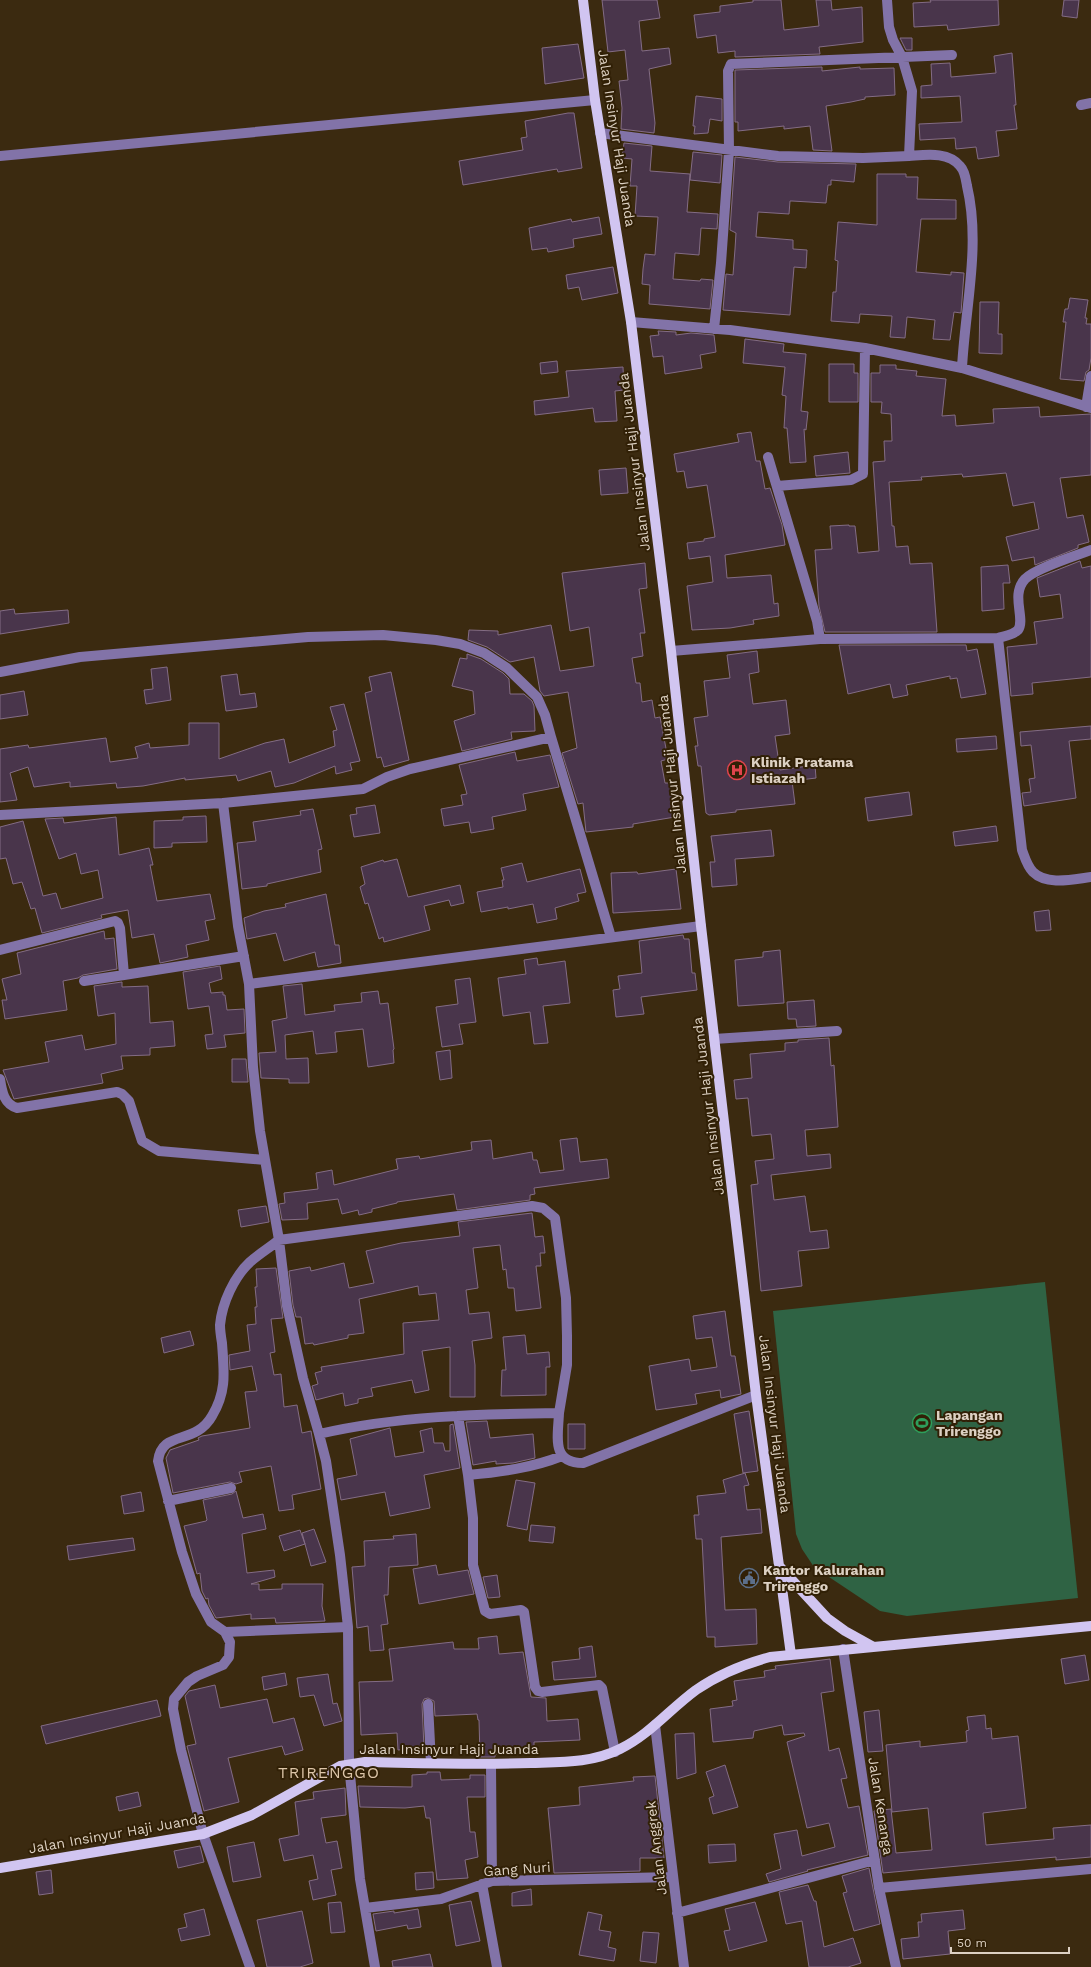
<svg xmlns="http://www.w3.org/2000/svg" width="1091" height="1967" font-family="'Work Sans',sans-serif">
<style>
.green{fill:#2f6344}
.building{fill:#49354b;stroke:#836c85}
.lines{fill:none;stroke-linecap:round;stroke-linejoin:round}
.minor{stroke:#8273a8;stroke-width:10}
.major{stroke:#d1c5f1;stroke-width:10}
.labels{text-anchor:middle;stroke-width:4;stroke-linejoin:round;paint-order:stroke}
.street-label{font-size:14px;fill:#ddd1c3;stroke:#312006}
.poi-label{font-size:14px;font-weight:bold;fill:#ddd1c3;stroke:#312006;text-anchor:start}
.quarter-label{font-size:16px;letter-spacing:1px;fill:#dcc5a8;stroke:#312006}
</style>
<rect width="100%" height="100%" fill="#3b2a10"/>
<path class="green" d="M1045,1282L1078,1598L907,1616L880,1611L814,1567L802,1549L796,1534L773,1311Z"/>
<path class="building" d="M602,0H657L660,18L639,21L642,51L669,48L671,64L649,69L655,123L654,133L621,129L622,108L619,81L628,80L625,50L608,52Z
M753,0H781L784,30L819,26L816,0H831L832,10L862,7L863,42L819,47L820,54L735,57V51L718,53L716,35L697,38L694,15L720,12V6L753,2Z
M930,0H998L999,25L948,30L947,25L914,27L913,3L931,2Z
M1064,0H1079L1077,18L1062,16Z
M900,38H912V50H906Z
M578,44L584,78L545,84L542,48Z
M1012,53L1016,105H1014L1017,129L996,131L999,156L978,159L976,147L956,149L955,138L920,140L919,124L962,122L960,96L921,98V86L932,85L931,64L950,63L951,77L996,73L994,56Z
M822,67V71L860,67V69L894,68L895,95L865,97V99L851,102L826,106L832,151L813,150L810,126L784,129V126L738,131V122H735V70Z
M696,96L722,99V121L710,119L708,133L694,134L695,126H693Z
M568,113H574L582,168L558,172L557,169L463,185L459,161L523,150L521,138L527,137L525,121Z
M624,143L652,146L650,171L690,174L687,212L718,214L717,229L701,228L699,255L675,253L673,279L700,281L701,279L713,280L710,309L649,304L650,285L642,284L643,269L645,254L655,255L658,217L635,216L637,186H630L632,159L622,158Z
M693,152L722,155L720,183L690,180Z
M735,157L778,162L856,164L854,182L831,180V185H828L826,203L792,201H790L789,214L758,212L756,237L793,240V249L807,250L806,268L794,267L790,315L723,310L726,274L733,275L735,249L736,233L730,230Z
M877,174H906V177H918L917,199L956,200V219H921L916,272L951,275V272L964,273L961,313L954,312L950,340L933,339L935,320L907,317L905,338L890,337L892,316L860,314L859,323L831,321L833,292H836L838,261L835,260L838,222L877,225Z
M599,217L602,234L573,239L574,247L548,252L547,248L532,250L529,228L571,219L572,222Z
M613,267L618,293L582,300L579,287L568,289L566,275Z
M1070,298L1088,300L1085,318H1087L1086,324H1091V358L1089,370L1086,372L1084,381L1060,379L1066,322H1063L1065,309H1068Z
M980,302H999L998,334H1002V354L979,353Z
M658,331L676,332V335L691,333L714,335L716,352L700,355L702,368L665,374L663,356L653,357L650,336L659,335Z
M745,339L784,344L783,352L806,354L801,411L808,412L806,430L804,429L806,462L790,463L787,428H784L786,396L782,395L785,367L743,363Z
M557,361L558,372L541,374L540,363Z
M829,364H854V373H858V402H829Z
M880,365H896V369L917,371L916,376L946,379L942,416L955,415L956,426L994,423L993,409L1039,407L1040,417L1091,414V475L1060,478L1067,518L1083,515L1089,542L1078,545V548L1035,565L1034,557L1012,561L1006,537L1039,529L1034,502L1013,506L1006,473L963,477L962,474L921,477L922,480L889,482L892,526H894L896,547L908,546L910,564L932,563L937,632H825L819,606L815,550L832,549L830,526L849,525V526H855L858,553L879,551L873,462L885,461L884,441H892L891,414L881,413L882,402H871V373H880Z
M623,367L624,390L615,391L617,421L595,422L593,408L535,415L534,401L569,397L566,371Z
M751,432L756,461H760L765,489L770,488L782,525L785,545L725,555L727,578L771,575L774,604L778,603L779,616L753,620L754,624L730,628L692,630L687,586L713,582L710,556L689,559L687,543L704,541V539L715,537L707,485L687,488L684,471L677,472L674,454L739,442L737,434Z
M848,452L850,473L816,476L814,456Z
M626,468L628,493L601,495L599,470Z
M1080,561L1082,568L1091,566V677L1032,683L1033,694L1011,696L1007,647L1037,644L1034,622L1063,618L1060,594L1040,597L1037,578Z
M645,563L647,588L639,589L645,633H640L643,656L632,658L636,683H640L642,702L652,700L655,718L660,717L668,759L661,761L665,783H671L675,817L633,824V827L586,832L583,803L578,804L562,753L577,748L568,692L544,696L540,691L534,657L510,662L487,647L468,640L469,630L498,631V635L551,625L560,671L594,666L589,627L570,631L562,573Z
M1008,565L1010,583H1003L1004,609L982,611L981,567Z
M14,609L15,614L68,610L69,623L0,634V611Z
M839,645H966L967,651L977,649L986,694L961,698L957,678L950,679V676L906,685L908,695L893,698L890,684L848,694Z
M757,651L759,672L749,674L753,704L786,700L790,734L775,736L780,770L815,765L816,778L792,781L795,804L736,810V812L709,815L706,813L701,766H698L695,746H698L694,718L708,716L704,681L730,678L727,655Z
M467,654L481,659L503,673L509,679L510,694H524L532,701L534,706L535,731L511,732L512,739L462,751L454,721L475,714L473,691L452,686L460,658L467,659Z
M167,667L171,700L146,704L144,690L153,689L151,669Z
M391,672L409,760L384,767L381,757L377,758L365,693L372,691L369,677Z
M237,674L240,695L255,693L257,707L226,711L221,676Z
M24,691L28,715L0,719V695Z
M344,704L360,761L350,763L352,770L336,774L335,766L294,783L275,787L271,771L238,781L236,775L185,780V778L143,786L117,788L116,783L70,787V782L34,787L28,767L10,773L17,800L0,802V749L28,745L29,748L106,738L110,762L138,758L135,747L149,743L150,748L189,745V723H219V759L265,743L284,739L289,763L335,746L333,731L337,730L330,707Z
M1091,726V739L1069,741L1076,798L1024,806L1022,793L1031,792L1029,779L1035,778L1031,745L1021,746L1020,732Z
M996,736L997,749L957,752L956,739Z
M515,752L517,761L550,755L559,787L523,794L526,810L492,817L494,829L471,833L469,822L444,826L441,809L463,805L461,795L467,794L459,765Z
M909,792L912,815L868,821L865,798Z
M375,805L380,833L354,837L350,815L357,814L356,808Z
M313,809L322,849L318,850L321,872L267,884V886L242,889L237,843L256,841L253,822L301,815L300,811Z
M206,816L207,842L172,843V847L154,848V821L183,820V817Z
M116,817L119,855L149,848L153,865H150L157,901L210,894L215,919L205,921L209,940L186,945L188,957L160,963L154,934L132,938L128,910L101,915L102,918L42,933L35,908L31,909L22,882L13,884L6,858L0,859V827L23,821L43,896L56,893L61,909L103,898L98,870L81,874L76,853L59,859L45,819L63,818L64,823Z
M996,826L998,841L955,846L953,832Z
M771,830L774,856L735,859L737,885L712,887L710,862H715L711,836Z
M397,859L408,897L460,885L464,903L451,906L449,900L424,906L430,930L384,942L383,937L379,939L368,903L365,904L360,887L365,884L361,867L383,860L384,862Z
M522,863L527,882L580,869L586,892L577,894L579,901L555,908L557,919L537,923L533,904L508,909V907L481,912L477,892L503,887L502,880H504L501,868Z
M676,869L681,909L613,913L611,873L637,872L638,874Z
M326,894L335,945H339L341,963L318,967L315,952L284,961L276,933L247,939L244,918L264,911L286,907L285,904Z
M1049,910L1051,930L1036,931L1034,912Z
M104,931L105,939L114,938L117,969L83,975L78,978L63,981L67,1010L5,1019L2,1000H7L2,979L21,974L17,953Z
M683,935L684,939H689L692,973H695L697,990L641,997L644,1014L616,1017L613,990L620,989L618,976L642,973L639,941Z
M780,950L784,1003L738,1006L735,960L763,957V952Z
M537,958L538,965L565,961L570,1003L543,1006L548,1043L534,1044L530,1012L503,1016L498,978L526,974L524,960Z
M220,966L222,979L209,983L211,993L223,992V995H225L227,1010L244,1009L245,1033L224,1035L226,1047L207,1049L205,1035L213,1034L209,1006L188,1009L183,972Z
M470,978L476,1022L459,1024L463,1044L442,1047L436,1007L458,1004L455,980Z
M122,982V987L148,986L150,1023L173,1021L175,1046L150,1048V1055L121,1056L123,1069L101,1074L103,1083L14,1099L3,1070L49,1062L45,1042L82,1035L85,1050L116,1044L115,1013L98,1016L94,986Z
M302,984L305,1015L335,1011L334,1005L362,1002L361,993L378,991L380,1004L388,1003L394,1049L393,1050L394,1063L368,1067L363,1029L335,1032L337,1052L316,1054L313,1031L285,1035L286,1059L308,1058L309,1083H289V1079L261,1078L259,1053L276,1052L272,1021L287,1018L283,986Z
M814,1000L816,1026L797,1027L796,1019H788L787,1002Z
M829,1038L831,1066L834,1065L838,1127L805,1130L807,1156L830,1154L831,1168L771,1175L774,1200L805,1196L810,1232L827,1230L829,1248L798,1251L802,1286L761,1291L751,1185L758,1184L755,1161L774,1159L771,1134L752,1136L748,1098L736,1099L734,1080L752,1078L750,1054L785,1051V1043L798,1042V1040Z
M450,1050L452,1078L440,1080L436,1052Z
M232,1059H246L248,1082H232Z
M577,1138L580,1162L607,1159L609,1178L534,1188L535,1194L530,1195V1200L457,1210L454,1194L397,1202V1203L372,1209V1212L359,1215L358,1210L342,1214L338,1199L307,1203L308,1219L282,1220L279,1204L285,1203L284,1193L318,1189L316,1173L332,1170L334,1185L398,1169L396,1159L419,1156L420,1159L472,1150L471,1142L491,1140L493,1159L532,1152L533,1160H537L540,1173L564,1170L560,1140Z
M266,1206L269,1222L241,1227L238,1210Z
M532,1213L535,1237L543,1236L545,1253H540L541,1266H536L541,1308L516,1311L514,1288H508L506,1269L503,1270L500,1245L473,1248L478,1288L466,1290L469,1314L489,1312L492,1338L472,1341L475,1365V1397H450V1347L422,1351L429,1390L415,1393L412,1380L371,1388L373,1396L358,1399V1403L345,1406L343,1393L316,1400L312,1386L318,1384L315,1373L322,1371L321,1367L404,1354L403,1323L439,1320L436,1293L419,1295L418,1286L359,1299L364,1333L348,1335V1338L314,1345L313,1343L305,1344L301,1317H296L293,1305L289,1271L310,1267L311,1271L344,1263L349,1288L374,1283L366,1251L401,1243L460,1236L458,1222Z
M276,1268L283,1318L271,1319L275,1352L270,1353L274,1375L281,1374L284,1407L297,1405L302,1433L311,1431L321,1489L292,1495L294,1509L279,1511L271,1466L239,1472L242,1482L236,1484L230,1482L173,1493L166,1458L170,1450L199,1440L198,1438L202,1436L250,1428L245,1392L257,1391L252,1366L230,1370L229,1355L250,1351L247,1325L256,1324L255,1307H257L255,1287H257L256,1269Z
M725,1311L731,1356H735L741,1394L721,1398L720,1390L695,1394L697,1404L656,1410L649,1366L689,1359L691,1371L717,1367L712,1337L696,1339L693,1316Z
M190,1331L194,1345L164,1353L161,1338Z
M525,1335L527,1354L549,1352L550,1367H546V1395L501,1396L502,1370H506L503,1337Z
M749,1411L758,1471L743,1473L734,1414Z
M487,1421L490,1438L533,1434L535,1458L513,1463L496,1464V1461L473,1465L466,1422Z
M453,1424L460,1468L424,1475L430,1508L390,1516L385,1492L341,1500L337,1479L357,1475L350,1439L390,1428L395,1457L424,1452L420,1431L432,1428L434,1443H443L445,1451H450V1425Z
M568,1424H585V1449H568Z
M745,1473L749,1485L744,1486L747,1510L760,1509L762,1533L721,1537L725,1610L756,1609L757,1644L715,1647V1637H707L702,1539H696L694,1515H699L697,1496L726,1493L723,1480Z
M516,1480L535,1483L527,1530L507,1526Z
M236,1491L243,1518L263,1514L266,1529L242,1534L247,1573L274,1570L275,1577L251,1584H259V1590L282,1589V1584H323L322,1606L325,1621L276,1623L275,1618L251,1619V1614L216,1618L209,1605L208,1598L206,1599L202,1591L200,1573L197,1574L184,1526L206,1521L207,1520L203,1500L232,1494Z
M141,1492L144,1511L124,1514L121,1496Z
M531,1525L555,1527L553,1543L529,1541Z
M314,1529L326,1562L311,1566L302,1533Z
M300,1530L305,1544L284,1551L279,1536Z
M416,1534L418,1565L389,1567L388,1595H384L388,1624L381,1625L384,1650L370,1651L368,1626L357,1628L352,1567L365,1566L364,1541L394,1539L393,1536Z
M133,1538L135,1550L69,1560L67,1546Z
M436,1565L438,1575L468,1570L474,1594L419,1604L413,1569Z
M497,1575L500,1597L488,1598L483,1577Z
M497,1636L499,1654L523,1652L531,1697L546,1698L547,1721L578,1719L580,1740L534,1742V1751L495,1754V1757H480L479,1720H478L477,1714L435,1716L434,1701L428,1698L424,1699L422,1704L424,1748L398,1750L397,1733L361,1735L359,1682L393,1681L389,1649L453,1642L454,1649H479L478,1638Z
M592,1646L596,1677L554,1680L552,1662L580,1659L579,1648Z
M1085,1655L1089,1680L1065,1684L1061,1659Z
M830,1659L834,1691L821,1693L829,1751L839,1748L847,1778L841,1779L848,1808L859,1806L868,1855L807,1870L808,1871L769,1882L766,1874L781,1869L774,1834L797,1830L802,1856L835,1847L829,1823L807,1828L787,1742L805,1736L804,1733L784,1735L782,1725L754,1731L753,1738L713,1742L710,1709L733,1706L732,1701L737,1700L734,1681L765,1677L764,1671L776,1669L775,1666Z
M285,1673L287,1685L264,1690L262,1677Z
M328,1674L333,1704L337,1703L342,1721L324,1726L314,1695L300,1697L297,1678Z
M215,1685L220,1708L267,1699L273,1723L294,1718L303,1750L285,1755L282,1746L228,1758L239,1802L204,1811L187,1746L196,1744L185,1696L189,1691Z
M157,1700L161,1716L46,1744L41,1726Z
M879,1710L883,1751L868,1752L864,1712Z
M985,1715L986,1729L991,1728L992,1739L1018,1736L1026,1808L983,1813L986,1845L1054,1839L1053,1828L1091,1825V1857L1056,1860V1857L883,1873L874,1811L891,1809L896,1853L932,1850L928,1808L892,1812L886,1745L920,1741V1747L967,1742L966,1731L969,1730L967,1717Z
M694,1733L696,1773L677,1779L675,1734Z
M725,1765L738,1807L713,1814L709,1798L714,1796L706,1772Z
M427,1772H440L441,1780L470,1779V1775H485V1797H467L470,1832H475L478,1857L465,1860L468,1878L437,1880L430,1818H426L424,1806L405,1808L360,1807L358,1786L412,1787V1775L427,1774Z
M655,1776L664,1858H640V1871L554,1873L548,1808L580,1805L579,1787L634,1781L633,1777Z
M345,1788L346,1815L321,1818L326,1843L337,1841L342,1868L331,1870L336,1895L313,1900L309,1881L318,1879L313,1855L284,1861L279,1839L299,1835L295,1802L314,1799L313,1792Z
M138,1792L141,1806L119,1811L116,1797Z
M254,1842L261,1877L233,1882L227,1847Z
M735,1844L736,1861L709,1863L708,1845Z
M200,1846L204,1862L178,1868L174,1851Z
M869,1868L880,1924L854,1931L843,1893L847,1892L842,1876Z
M51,1870L53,1893L39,1895L36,1872Z
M433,1872L434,1888L416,1890L415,1873Z
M808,1885L814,1901H816L824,1947L853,1938L861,1963L848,1967H809L802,1921L786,1924L779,1892Z
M531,1889L532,1905L512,1906V1893Z
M471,1901L480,1941L456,1946L449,1905Z
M341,1902L345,1932L331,1933L328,1903Z
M755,1902L767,1941L729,1951L724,1931L730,1930L725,1909Z
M204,1909L210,1935L181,1941L178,1929L187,1927L184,1914Z
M418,1909L421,1927L408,1929L407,1925L376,1931L373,1914L394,1911V1913Z
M963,1910L965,1929L948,1931L950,1954L903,1959L901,1939L919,1937L918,1922H922L921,1914Z
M302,1911L313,1963L300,1967H267L257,1920Z
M588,1912L602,1915L599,1930L611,1932L608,1947L616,1949L614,1961L579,1955Z
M643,1932L659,1933L656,1963L640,1961Z
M430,1954L433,1967H393L392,1961Z"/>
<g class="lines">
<path class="minor" d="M887,0L889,27L893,40L902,57L912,91L909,156C925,155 948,151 960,166C965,171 966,180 967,186C981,245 965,308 962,368
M1081,105L1091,103
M600,133L778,156L863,158L909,156
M0,156L595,100
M631,322L730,330L865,348L962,368L1091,408
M714,329L721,263L729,151L728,71L731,64L952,55
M1086,407L1091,376
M768,457L817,621L820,639
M777,486L851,480L863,474L865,348
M998,638L1022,850C1025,858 1027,866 1033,872C1047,886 1074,879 1091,877
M671,651L820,639L998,638C1004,636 1013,635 1018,630C1026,619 1010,595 1025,579C1036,568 1075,556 1091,550
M0,672L80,657L308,637L383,635L436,640L460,644L484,653L507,668L537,697L545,715L551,737
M223,803L363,789L387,777L410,769L551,737L611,937
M0,815L223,803L238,926L249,984L253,1067L260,1131L279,1240L287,1306L303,1378L319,1434
M0,950L115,921L118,923L120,928L124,975L244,956
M84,981L124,975
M249,984L701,926
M714,1039L837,1031
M0,1079C2,1092 4,1104 17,1108L117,1092L122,1094L129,1101L142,1141L159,1151L265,1160
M458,1416L468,1475L473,1518V1565L485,1611L490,1614L521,1610L524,1612L535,1687L538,1691L542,1692L599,1685L602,1688L615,1752
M468,1475C500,1472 532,1468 562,1456
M168,1501L231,1488
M225,1632L348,1627
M843,1649L879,1888L896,1967
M428,1704L431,1763
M655,1725L684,1967
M491,1765L492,1881
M482,1884L497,1967
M879,1888L1091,1869
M365,1908L441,1899L492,1881L673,1877
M677,1913L875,1860
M250,1967L203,1834L181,1750L173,1709L174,1699L188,1682L197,1676L223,1665L229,1657L230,1642L225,1632L211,1622L196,1594L182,1552L158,1461C162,1429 195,1446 212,1416C227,1391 224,1372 222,1343C221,1337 220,1330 220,1325C222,1303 234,1277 250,1262C259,1254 269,1248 279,1240L532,1206L543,1208L555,1218L566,1298L567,1336V1365L559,1413
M375,1967L360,1879L349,1764L348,1627L340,1555L326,1461L319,1434C397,1416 478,1414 559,1413C558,1437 551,1463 583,1463L756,1395"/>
<path class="major" d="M583,0L595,100L631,322L671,651L701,926L756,1395L791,1655
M779,1566L827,1618L845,1631L872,1646
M0,1868L203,1834L252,1815L340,1766L365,1762C420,1763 476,1765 531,1763C562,1762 592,1763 620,1749C649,1735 670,1709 696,1690C719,1674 744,1664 770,1657L1091,1626"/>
</g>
<defs>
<g id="hospital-ring" transform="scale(1)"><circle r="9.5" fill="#312006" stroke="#e0444e" stroke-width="1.5"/><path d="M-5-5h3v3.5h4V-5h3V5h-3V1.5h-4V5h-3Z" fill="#e0444e"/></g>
<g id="stadium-ring" transform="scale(1)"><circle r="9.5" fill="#312006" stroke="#2e9e5b" stroke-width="1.5"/><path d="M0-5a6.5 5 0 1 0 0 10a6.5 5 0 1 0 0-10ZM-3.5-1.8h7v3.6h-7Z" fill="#2e9e5b"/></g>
<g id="civic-ring" transform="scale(1)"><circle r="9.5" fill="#312006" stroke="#5c6f8a" stroke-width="1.5"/><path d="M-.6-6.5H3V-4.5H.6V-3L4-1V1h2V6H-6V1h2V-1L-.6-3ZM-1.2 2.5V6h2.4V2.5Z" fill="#5c6f8a"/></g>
</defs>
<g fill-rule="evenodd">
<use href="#hospital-ring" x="737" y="770"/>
<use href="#stadium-ring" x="922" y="1423"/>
<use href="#civic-ring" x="749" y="1578"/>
</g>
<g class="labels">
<g class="street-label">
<text transform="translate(617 138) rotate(81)" y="5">Jalan Insinyur Haji Juanda</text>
<text transform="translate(634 462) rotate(-97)" y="5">Jalan Insinyur Haji Juanda</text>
<text transform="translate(672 784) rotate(-96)" y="5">Jalan Insinyur Haji Juanda</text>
<text transform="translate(708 1106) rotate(-97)" y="5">Jalan Insinyur Haji Juanda</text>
<text transform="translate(775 1424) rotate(83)" y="5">Jalan Insinyur Haji Juanda</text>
<text x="449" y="1754">Jalan Insinyur Haji Juanda</text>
<text transform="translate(881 1806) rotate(81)" y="5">Jalan Kenanga</text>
<text transform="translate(117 1833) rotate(-10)" y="5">Jalan Insinyur Haji Juanda</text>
<text transform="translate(656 1848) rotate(-97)" y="5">Jalan Anggrek</text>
<text transform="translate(517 1869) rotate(-4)" y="5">Gang Nuri</text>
</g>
<g class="poi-label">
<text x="751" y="767">Klinik Pratama<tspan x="751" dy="16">Istiazah</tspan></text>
<text x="936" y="1420">Lapangan<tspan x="936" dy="16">Trirenggo</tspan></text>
<text x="763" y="1575">Kantor Kalurahan<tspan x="763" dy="16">Trirenggo</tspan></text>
</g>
<g class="quarter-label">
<text x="329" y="1778">TRIRENGGO</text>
</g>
</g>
<path d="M951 1947v6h118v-6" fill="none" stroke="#ddd1c3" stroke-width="2"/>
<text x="957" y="1947" font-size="12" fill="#ddd1c3" stroke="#312006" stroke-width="3" paint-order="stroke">50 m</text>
</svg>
